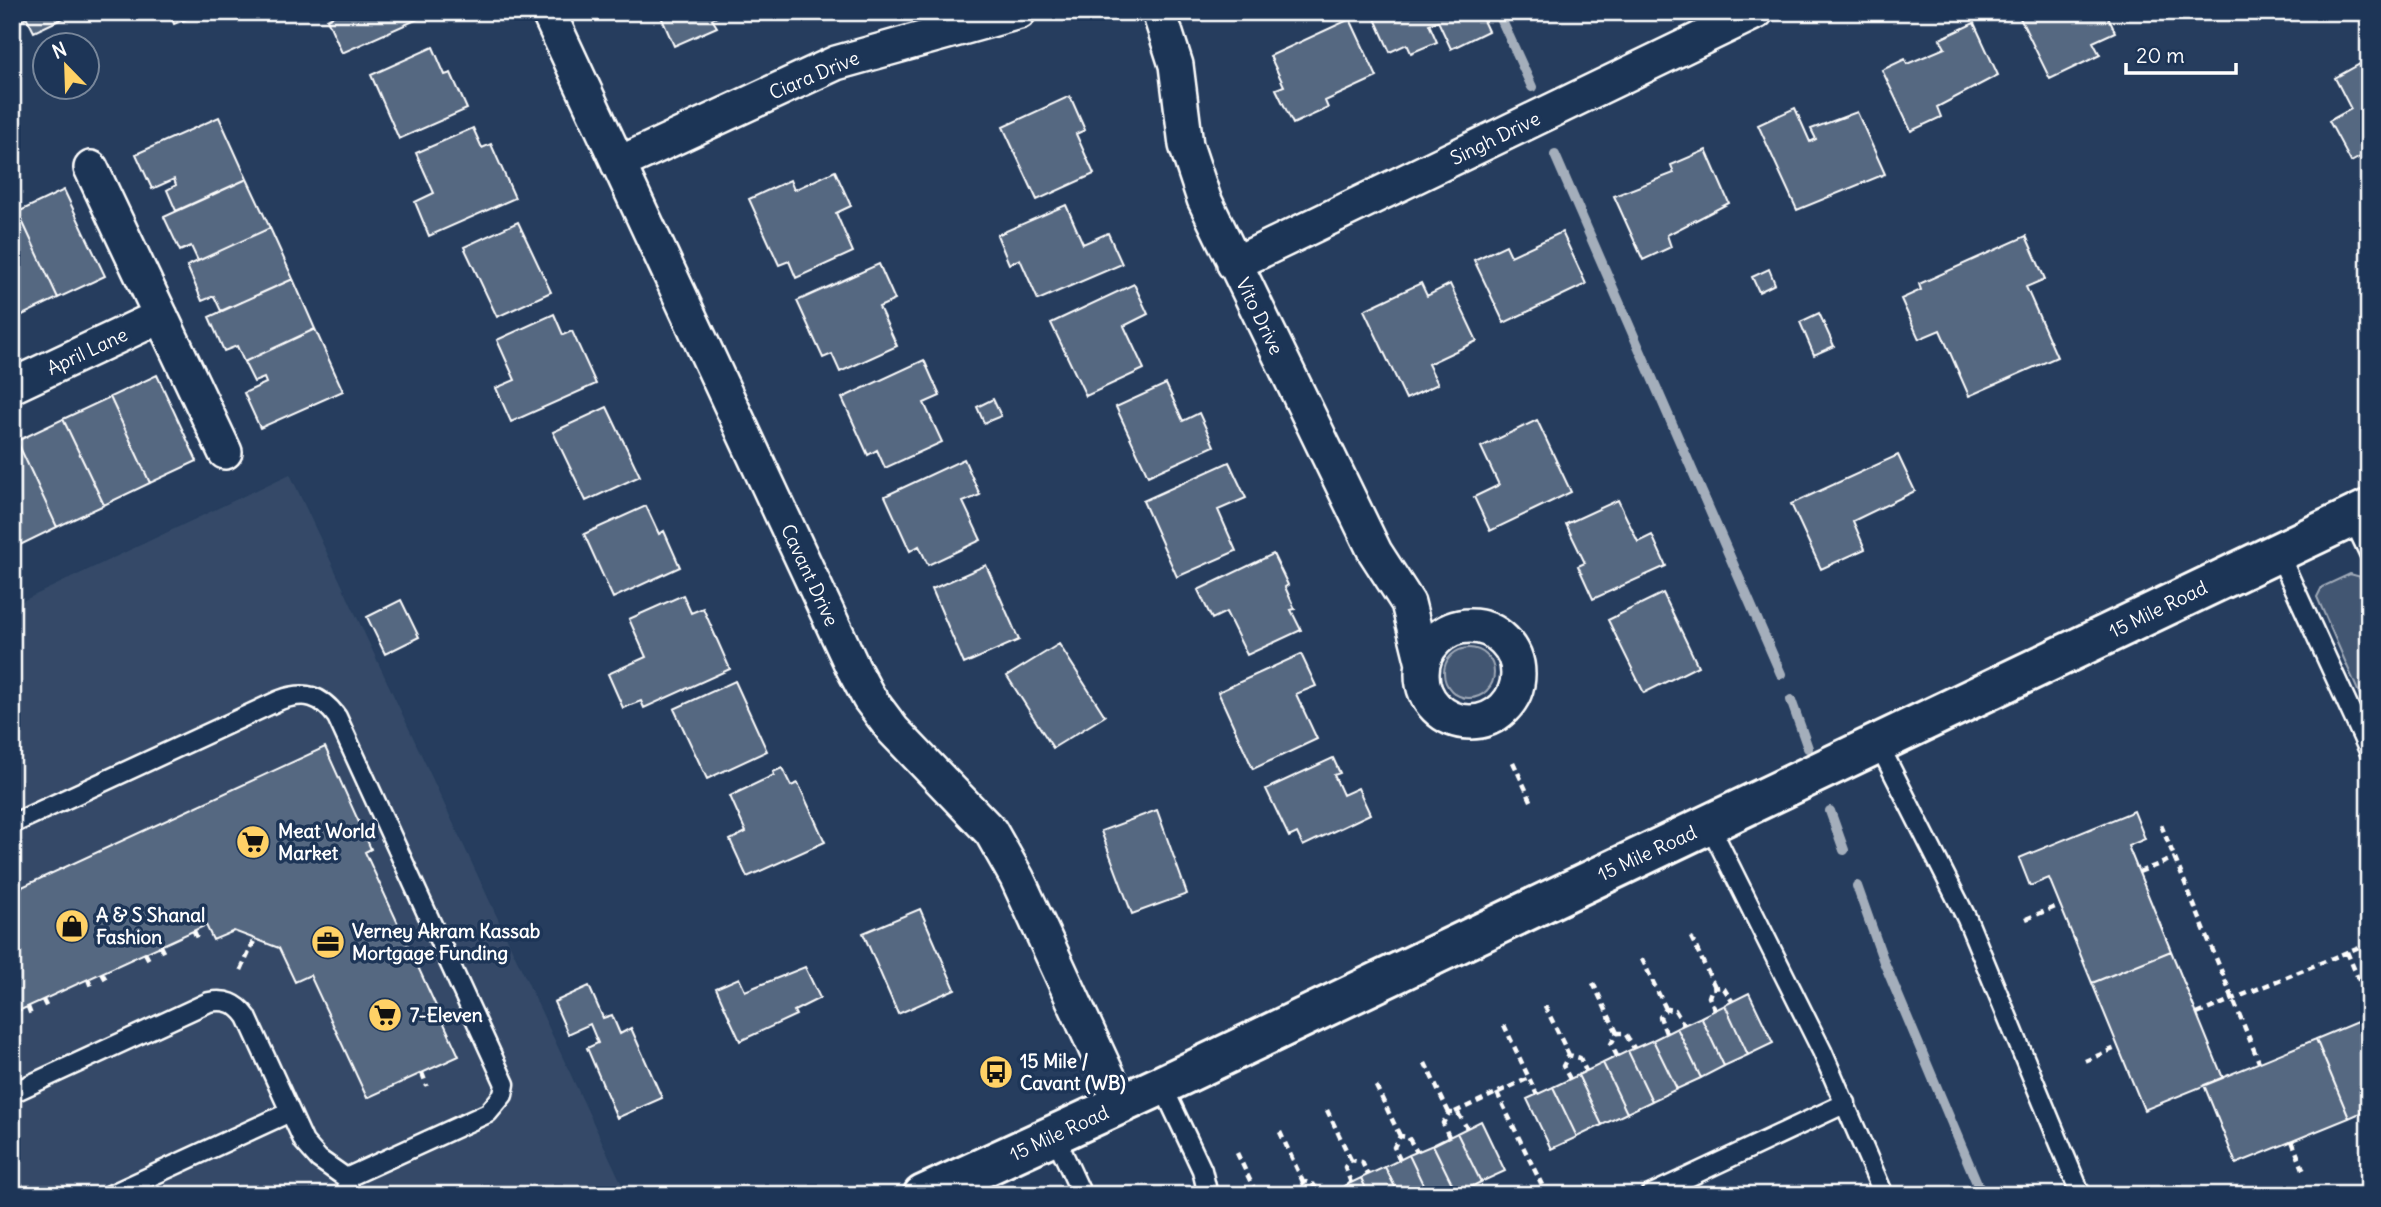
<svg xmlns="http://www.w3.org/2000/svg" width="2381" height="1207" font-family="Delius,sans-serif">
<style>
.built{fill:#344a68}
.green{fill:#425672;stroke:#a0aab8;stroke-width:2}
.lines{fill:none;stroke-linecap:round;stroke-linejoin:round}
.stream{stroke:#a4aebb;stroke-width:10}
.building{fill:#556781;stroke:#fff;stroke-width:2}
.lane-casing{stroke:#fff;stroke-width:23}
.street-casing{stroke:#fff;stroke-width:38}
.secondary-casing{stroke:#fff;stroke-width:44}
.path{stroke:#fff;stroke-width:4.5;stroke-dasharray:7 5;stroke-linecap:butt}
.lane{stroke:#1d3557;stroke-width:18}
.street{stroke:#1d3557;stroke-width:33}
.secondary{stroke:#1d3557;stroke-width:38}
.labels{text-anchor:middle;stroke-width:7;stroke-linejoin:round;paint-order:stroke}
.street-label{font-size:19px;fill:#fff;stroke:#1d3557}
.poi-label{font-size:19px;font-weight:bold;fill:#fff;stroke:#1d3557;text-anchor:start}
</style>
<rect width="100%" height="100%" fill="#263d5e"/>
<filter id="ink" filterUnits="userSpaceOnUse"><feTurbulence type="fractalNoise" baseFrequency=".0143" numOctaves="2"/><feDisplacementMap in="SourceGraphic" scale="14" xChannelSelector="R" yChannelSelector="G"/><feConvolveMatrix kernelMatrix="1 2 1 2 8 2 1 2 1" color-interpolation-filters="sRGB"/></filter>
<g filter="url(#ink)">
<path class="built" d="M290,474L627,1195H12V606Z"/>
<path class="green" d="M2350,574L2361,577L2369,596V716L2317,597L2322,587Z
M1444 673a25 25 0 1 1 50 0a25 25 0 1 1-50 0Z"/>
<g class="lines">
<path class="stream" d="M1498,12L1532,87
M1555,155L1781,674
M1791,700L1808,748
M1830,811L1844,850
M1857,886L1884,962L1982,1195"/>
</g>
<path class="building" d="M12,12H69L70,15L34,32L27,18L12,25Z
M169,12H190L192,17L174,24Z
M341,12H426L427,15L342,53L327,19Z
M659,12H727L712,19L717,27L674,46Z
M1372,12H1479L1488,31L1451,49L1438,21L1429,24L1437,42L1411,53L1407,44L1390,52Z
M2017,12H2106L2115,32L2093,42L2100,55L2050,79Z
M1350,19L1377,77L1325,101L1328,108L1293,124L1276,89L1284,86L1270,56Z
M1974,23L1998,75L1937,107L1941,117L1911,131L1882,70L1905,59L1907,64L1945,48L1940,39Z
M433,47L445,75L451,73L467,109L399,139L371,75Z
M2369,59V152L2351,162L2329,121L2351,109L2335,78Z
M1070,96L1085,130L1076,134L1094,174L1037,200L1003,127Z
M1795,108L1810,142L1816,139L1811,129L1857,112L1885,174L1797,210L1758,125Z
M219,117L247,179L176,211L167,190L176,185L174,179L152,189L136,154Z
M473,128L482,148L491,144L515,198L429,236L415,202L434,193L416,153Z
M1706,150L1729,203L1667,235L1671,247L1643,260L1614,196L1674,173L1671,165Z
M835,171L851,206L836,213L853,252L796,278L789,261L779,265L749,199L790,180L794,190Z
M247,179L270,228L198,261L191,246L180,251L164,217Z
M64,190L105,276L58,298L18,212Z
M1066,205L1083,244L1108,233L1122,264L1038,300L1020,259L1009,264L997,235Z
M18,212L58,298L12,320V215Z
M518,222L551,292L497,317L464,247Z
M270,228L293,279L221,311L214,296L202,301L187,266Z
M1562,232L1586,284L1504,323L1474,260L1506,245L1511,256Z
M2026,236L2045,279L2026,287L2057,357L1969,396L1940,330L1919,339L1901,299L1921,290L1919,284Z
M879,264L895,300L879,307L897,346L840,372L832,354L823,358L797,301Z
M1769,269L1775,284L1759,292L1752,277Z
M293,279L315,329L244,362L237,346L224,351L209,317Z
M1421,283L1427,296L1450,284L1477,341L1428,364L1438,384L1406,399L1364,310Z
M1134,284L1148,314L1124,326L1144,369L1086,396L1051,323Z
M1819,313L1834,346L1814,355L1800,322Z
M554,314L563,335L572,331L596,384L511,422L496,388L515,380L497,340Z
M315,329L343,391L260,428L244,393L266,383L264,378L254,382L244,362Z
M924,360L940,396L924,403L942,442L885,468L877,450L868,455L842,398Z
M157,375L197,461L150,483L110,397Z
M1166,384L1183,421L1199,413L1214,446L1148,476L1116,407Z
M110,397L150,483L104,505L63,419Z
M993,399L1001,416L984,423L977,407Z
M607,407L640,476L586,501L553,432Z
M63,419L104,505L57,527L17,441Z
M1537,420L1571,492L1490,531L1474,497L1499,485L1481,447Z
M17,441L57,527L12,549V443Z
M1898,455L1915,491L1853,521L1865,549L1821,569L1791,504Z
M964,459L980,495L963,502L981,540L928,565L919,546L910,551L885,496Z
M1229,462L1246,498L1218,510L1236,551L1177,577L1143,501Z
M1618,500L1638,542L1652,535L1666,566L1593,599L1578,566L1585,563L1566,524Z
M646,506L659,534L664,531L680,567L613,598L584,534Z
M1273,554L1288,585L1285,587L1295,609L1291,610L1301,630L1247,655L1226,612L1212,619L1198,590Z
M986,565L1019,640L964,664L932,589Z
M1663,593L1698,666L1644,693L1608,620Z
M683,595L691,613L703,608L730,669L644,708L641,701L623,708L608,674L646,657L629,619Z
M401,600L419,637L385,654L367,617Z
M1059,644L1105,716L1053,748L1007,676Z
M1301,654L1316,686L1296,694L1317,739L1253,769L1218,692Z
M735,681L767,751L707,779L674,709Z
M325,747L371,849L365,852L459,1056L367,1098L310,975L295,982L279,948L234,931L213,940L206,925L12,1014V883L16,881L20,888Z
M1333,758L1340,773L1334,775L1343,795L1358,788L1370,814L1303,846L1297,833L1289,837L1266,789Z
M782,768L791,786L798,783L825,842L747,877L730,840L746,832L730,796L774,775L773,772Z
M1157,810L1187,894L1132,914L1101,831Z
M2134,811L2145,839L2128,846L2171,951L2092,983L2049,878L2030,886L2019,858Z
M920,909L955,989L898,1014L863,933Z
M2171,951L2223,1078L2144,1110L2092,983Z
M805,967L820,998L794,1011L796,1015L740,1041L716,988L739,978L745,991Z
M589,986L603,1018L612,1015L620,1034L631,1028L662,1098L617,1118L587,1048L598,1043L590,1024L568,1034L554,1002Z
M1749,993L1773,1043L1748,1055L1725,1005Z
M1725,1005L1748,1055L1724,1066L1701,1017Z
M1701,1017L1724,1066L1701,1078L1677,1028Z
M2369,1017V1109L2349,1118L2316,1039Z
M1677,1028L1701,1078L1677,1089L1653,1040Z
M2316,1039L2349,1118L2236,1164L2204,1085Z
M1653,1040L1677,1089L1652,1101L1628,1051Z
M1628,1051L1652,1101L1627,1113L1603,1063Z
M1603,1063L1627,1113L1602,1125L1578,1075Z
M1578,1075L1602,1125L1577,1137L1553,1087Z
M1553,1087L1577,1137L1551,1149L1527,1099Z
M1481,1121L1505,1171L1481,1182L1457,1133Z
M1457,1133L1481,1182L1457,1194L1433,1145Z
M1433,1145L1457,1194L1455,1195H1428L1409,1155Z
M1409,1155L1428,1195H1399L1385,1167Z
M1385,1167L1399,1195H1369L1361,1178Z
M1361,1178L1369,1195H1338L1336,1190Z"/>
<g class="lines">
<g class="lane-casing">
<path id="lane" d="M2352,517L2369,553
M2278,552L2369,751
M1878,743L1967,919L2081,1195
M12,824L280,700C305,691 321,695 337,717L505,1084L503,1095L488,1113L346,1178
M1709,824L1822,1051L1884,1195
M1162,1085L1202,1170L1208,1195
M12,1093L209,1002C226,999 237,1003 247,1017L304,1142L319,1159L346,1178L351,1195
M1055,1136L1082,1195
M12,1188L15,1195
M110,1195L290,1112
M1650,1195L1846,1103"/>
</g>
<g class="street-casing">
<path id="street" d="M548,12L853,668L869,698L893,730L991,832L1017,878L1121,1104
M1159,12L1176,65L1186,145L1204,199L1375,552L1408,603L1423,664
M618,164L836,63L1019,12
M91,168L225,452
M1234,264L1756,12
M12,386L161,316
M1422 674a48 48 0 1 1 96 0a48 48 0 1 1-96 0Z"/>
</g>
<g class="secondary-casing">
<path id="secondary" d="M923,1195L1162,1085L2369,509"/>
</g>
<path class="path" d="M1513,762L1533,805
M2161,825L2259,1062
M2139,872L2175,858
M2026,919L2060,905
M194,931L197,938
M1691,937L1715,987
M160,946L164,954
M2347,952L2369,1004
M145,953L149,960
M1642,959L1666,1009
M241,970L255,939
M102,973L106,980
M88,979L91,987
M1593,983L1617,1033
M43,1000L47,1008
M1545,1006L1569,1055
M28,1007L31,1015
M1715,1010L1709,997L1712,988L1723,987L1732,1001
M2197,1014L2369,943
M1504,1025L1537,1095
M1666,1033L1660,1017L1666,1009L1675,1010L1684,1025
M1617,1056L1611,1044L1617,1033H1625L1634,1048
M2085,1061L2118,1047
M1425,1063L1449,1113
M422,1073L427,1086
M1570,1079L1563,1066L1569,1055L1580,1058L1586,1071
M1376,1086L1400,1136
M1497,1093L1542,1185
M1327,1110L1351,1160
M1455,1112L1529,1078
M1280,1132L1303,1182
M1449,1137L1443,1123L1449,1113H1458L1467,1128
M2292,1141L2305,1174
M1237,1153L1257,1195
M1400,1160L1394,1147L1400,1136L1408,1137L1417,1152
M1351,1183L1345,1167L1351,1160L1362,1162L1368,1175
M1298,1195V1186L1306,1182L1314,1185L1319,1195"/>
<use href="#lane" class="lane"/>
<use href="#street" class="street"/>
<use href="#secondary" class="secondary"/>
</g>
</g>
<defs>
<g id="supermarket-disc" transform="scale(1.75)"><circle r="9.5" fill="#ffd166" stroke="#1d3557"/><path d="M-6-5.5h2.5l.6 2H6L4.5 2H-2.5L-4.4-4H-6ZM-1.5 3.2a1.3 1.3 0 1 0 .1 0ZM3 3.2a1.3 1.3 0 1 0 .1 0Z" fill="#111"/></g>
<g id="shop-disc" transform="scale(1.75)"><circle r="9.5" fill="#ffd166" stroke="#1d3557"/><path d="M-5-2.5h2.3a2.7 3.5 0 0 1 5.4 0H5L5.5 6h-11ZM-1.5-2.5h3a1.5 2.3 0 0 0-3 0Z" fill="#111"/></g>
<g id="office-disc" transform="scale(1.75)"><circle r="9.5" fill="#ffd166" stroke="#1d3557"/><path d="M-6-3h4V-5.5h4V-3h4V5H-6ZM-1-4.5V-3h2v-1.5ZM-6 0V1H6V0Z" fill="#111"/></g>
<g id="bus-disc" transform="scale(1.75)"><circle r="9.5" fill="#ffd166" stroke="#1d3557"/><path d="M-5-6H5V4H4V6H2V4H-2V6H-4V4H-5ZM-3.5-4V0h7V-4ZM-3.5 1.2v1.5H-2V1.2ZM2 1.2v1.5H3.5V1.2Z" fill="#111"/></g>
</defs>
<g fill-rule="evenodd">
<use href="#supermarket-disc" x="253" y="842"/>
<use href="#shop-disc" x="72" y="926"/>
<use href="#office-disc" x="328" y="942"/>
<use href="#supermarket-disc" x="385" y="1015"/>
<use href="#bus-disc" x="996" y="1072"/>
</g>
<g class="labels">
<g class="street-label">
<text transform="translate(814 75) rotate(-23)" y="7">Ciara Drive</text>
<text transform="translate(1495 138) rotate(-26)" y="7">Singh Drive</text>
<text transform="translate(1260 316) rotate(64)" y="7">Vito Drive</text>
<text transform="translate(87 351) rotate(-25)" y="7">April Lane</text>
<text transform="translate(810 575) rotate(65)" y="7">Cavant Drive</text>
<text transform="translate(2158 609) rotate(-26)" y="7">15 Mile Road</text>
<text transform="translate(1647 853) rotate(-25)" y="7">15 Mile Road</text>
<text transform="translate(1059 1133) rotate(-25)" y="7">15 Mile Road</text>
</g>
<g class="poi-label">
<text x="278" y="838">Meat World<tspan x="278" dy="22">Market</tspan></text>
<text x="96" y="922">A &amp; S Shanal<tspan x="96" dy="22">Fashion</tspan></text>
<text x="352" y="938">Verney Akram Kassab<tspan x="352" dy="22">Mortgage Funding</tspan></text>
<text x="410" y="1022">7-Eleven</text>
<text x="1020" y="1068">15 Mile /<tspan x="1020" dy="22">Cavant (WB)</tspan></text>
</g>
</g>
<rect width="2381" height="1207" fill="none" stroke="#1d3557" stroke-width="42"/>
<rect x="21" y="21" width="2339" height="1165" fill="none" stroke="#fff" stroke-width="2.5" filter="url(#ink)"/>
<g transform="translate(66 66) rotate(337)"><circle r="33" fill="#1d3557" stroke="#77869a" stroke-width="2"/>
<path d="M0-5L12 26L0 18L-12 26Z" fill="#ffd166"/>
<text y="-10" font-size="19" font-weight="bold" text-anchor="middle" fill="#ffffff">N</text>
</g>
<path d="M2126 63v10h110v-10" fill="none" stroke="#ffffff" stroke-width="3.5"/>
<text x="2136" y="63" font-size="21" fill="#ffffff" stroke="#1d3557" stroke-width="5" paint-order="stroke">20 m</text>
</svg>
